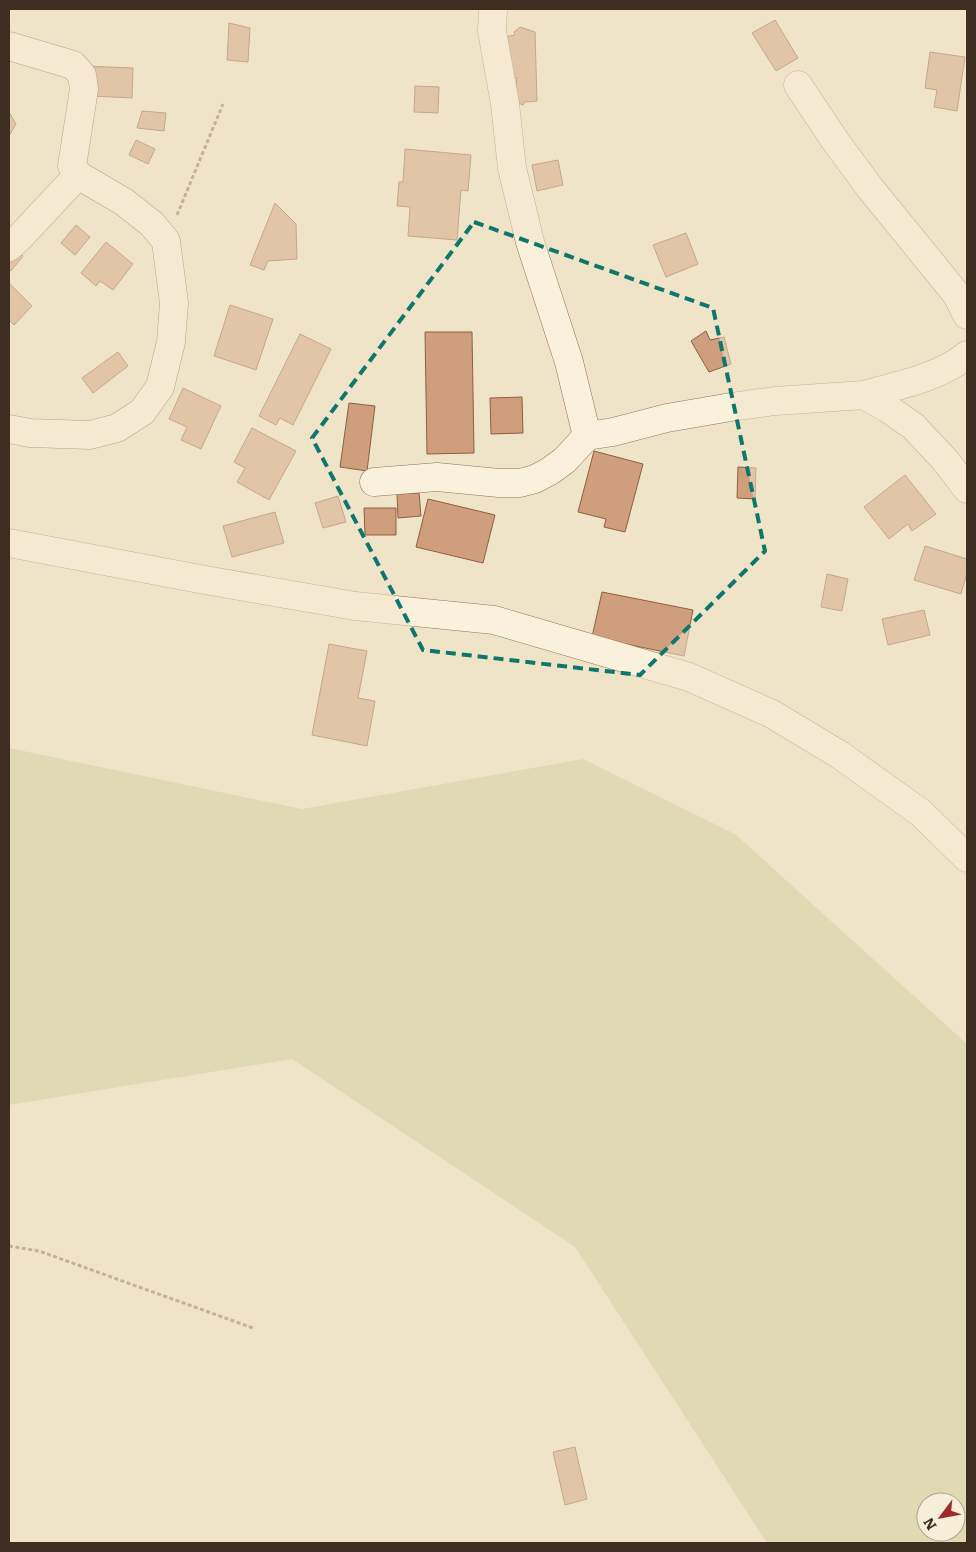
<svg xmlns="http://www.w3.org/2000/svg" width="976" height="1552" font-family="Literata,serif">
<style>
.green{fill:#c9cf9b;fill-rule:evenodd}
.building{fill:#cf9f7d;stroke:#8d5f41}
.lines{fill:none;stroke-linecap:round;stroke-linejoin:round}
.street-casing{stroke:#8d765c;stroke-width:29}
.secondary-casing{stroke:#6f573f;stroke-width:29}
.path{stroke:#8d765c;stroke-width:3;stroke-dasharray:4 2.5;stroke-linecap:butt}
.street{stroke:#faf1dc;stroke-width:28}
.secondary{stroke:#faf1dc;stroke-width:28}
.marked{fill:none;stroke:#0f766e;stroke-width:4;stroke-dasharray:10 6;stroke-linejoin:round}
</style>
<rect width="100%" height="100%" fill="#f0e4c8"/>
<path class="green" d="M9,748L302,809L583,759L735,834L967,1044V1543H767L575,1247L292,1059L9,1105ZM926,1502H956V1532H926Z"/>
<path class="building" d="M775,20L798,58L776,71L752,33Z
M229,23L250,28L248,62L227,60Z
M520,27L535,32L537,101L525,102L523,105L514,101L517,78H509L505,37L515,35L514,32Z
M930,52L965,57L957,111L934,107L937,90L925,88Z
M83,66L133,68L132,98L91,96Z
M415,86L439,87L438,113L414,112Z
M142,111L166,113L164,131L137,128Z
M9,112L16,124L9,136Z
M136,140L155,149L148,164L129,155Z
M405,149L471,155L468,191L461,190L457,240L408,236L410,207L397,206L399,182H403Z
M558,160L563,185L537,191L532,165Z
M275,203L296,224L297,259L268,261L264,270L250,265Z
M76,225L90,237L75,255L61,243Z
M686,233L698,264L666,277L653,245Z
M106,242L133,264L113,290L100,281L96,286L81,273Z
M13,249L23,256L11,271L9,269V254Z
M9,283L32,306L14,325L9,320Z
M230,305L273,319L256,370L214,356Z
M706,331L710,340L724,337L731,364L709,372L691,341Z
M425,332H472L474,453L427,454Z
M300,334L331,349L293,425L280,418L276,425L259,416Z
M118,352L128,366L93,393L82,378Z
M183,388L221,406L201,449L181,440L187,427L169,419Z
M522,397L523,433L491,434L490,398Z
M349,403L375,406L367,471L340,467Z
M252,428L296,451L269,500L237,482L245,468L234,462Z
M594,451L643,464L625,532L604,527L606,519L578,512Z
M738,467L756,468L755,499L737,498Z
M905,475L936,514L912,531L908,524L889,539L864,507Z
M419,493L421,516L398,518L397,494Z
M338,496L346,522L323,528L315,503Z
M428,499L495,515L483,563L416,547Z
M364,508H396V535H365Z
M275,512L284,543L232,557L223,526Z
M925,546L967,559V573L961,594L914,580Z
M827,574L848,579L842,611L821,607Z
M602,592L693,610L684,656L592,637Z
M924,610L930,635L888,645L882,619Z
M329,644L367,651L358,698L375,701L367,746L312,735Z
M575,1447L587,1499L565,1505L553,1452Z"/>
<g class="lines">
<g class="street-casing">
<path id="street" d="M493,9L492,31L505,104L512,168L530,242L569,362L587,436
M798,85L836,142L870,188L957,295L967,315
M9,247L20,237L78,175
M864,395C898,385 939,378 967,355
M374,482L437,477L499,483H520L535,479L550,471L565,460L587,436L613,432L667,418L731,407L775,401L864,395L887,408L913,426L945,460L967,489
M9,543L205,580L355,606L494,620L689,677L772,714L840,755L921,813L967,858"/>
</g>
<g class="secondary-casing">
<path id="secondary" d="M9,46L73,65L82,75L84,89L72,166L78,175L124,202L152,224L166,241L174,303L171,342L160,387L142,412L117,428L90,435L30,433L9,429"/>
</g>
<path class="path" d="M177,215L223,104
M9,1246L39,1251L253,1328"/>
<use href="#street" class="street"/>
<use href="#secondary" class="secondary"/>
</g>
<path d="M0 0H976V1552H0ZM474,222L713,308L765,551L640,675L423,650L312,438Z" fill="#f0e4c8" fill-opacity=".55" fill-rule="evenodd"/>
<path class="marked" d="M474,222L713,308L765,551L640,675L423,650L312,438Z"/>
<rect width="976" height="1552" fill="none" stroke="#3d2e20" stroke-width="20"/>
<g transform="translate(941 1517) rotate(238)"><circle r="24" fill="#f7eed8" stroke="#ada18e"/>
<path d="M0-4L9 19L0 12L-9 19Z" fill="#9e2a2b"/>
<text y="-8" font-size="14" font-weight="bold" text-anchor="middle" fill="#3d2e20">N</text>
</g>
</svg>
